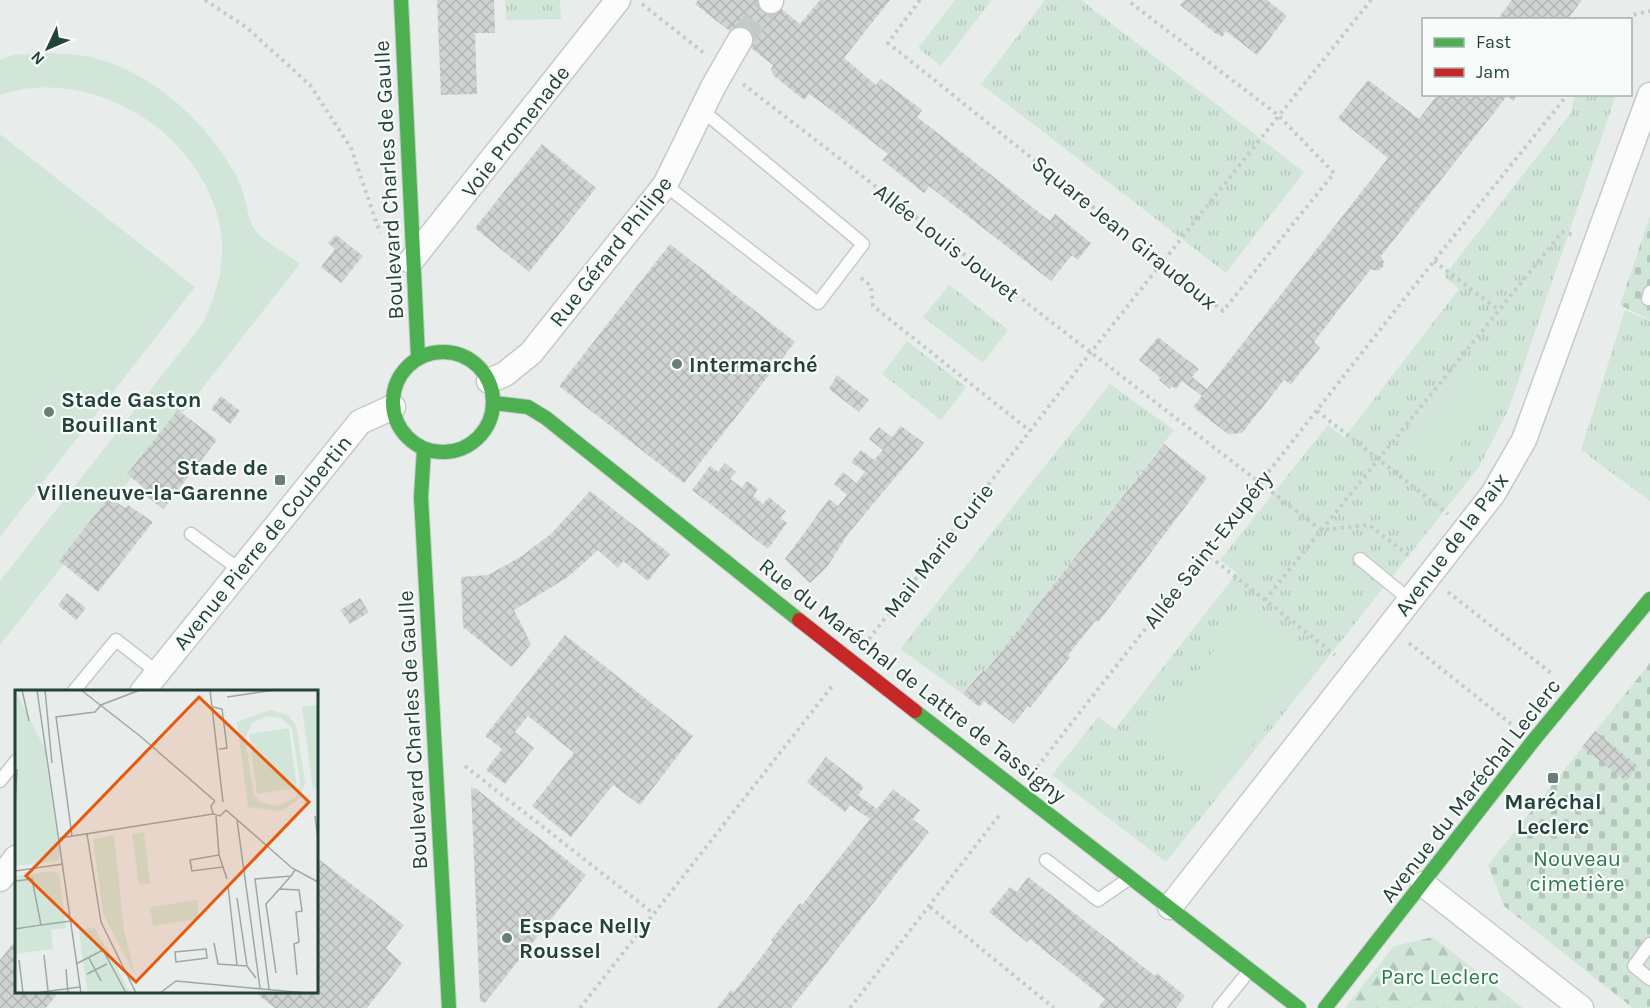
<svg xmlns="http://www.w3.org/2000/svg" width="1650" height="1008" font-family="Karla,sans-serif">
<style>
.grass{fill:url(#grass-tufts)}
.forest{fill:url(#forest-firs)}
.cemetery{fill:url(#cemetery-stones)}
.pitch{fill:#d1e6d8}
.building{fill:url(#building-cross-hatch)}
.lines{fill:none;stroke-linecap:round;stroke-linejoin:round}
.street-tunnel{stroke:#c1cbc8;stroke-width:24;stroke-dasharray:24 12;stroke-linecap:butt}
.lane-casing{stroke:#c5cac8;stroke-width:15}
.street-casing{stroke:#c5cac8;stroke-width:27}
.fast-casing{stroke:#c3cbc8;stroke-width:16}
.jam-casing{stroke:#c3cbc8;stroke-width:16}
.path{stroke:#c3ccca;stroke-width:4;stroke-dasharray:3 4.5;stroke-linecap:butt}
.lane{stroke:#fcfcfc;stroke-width:12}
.street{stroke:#fcfcfc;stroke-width:24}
.fast{stroke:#4caf50;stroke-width:14}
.jam{stroke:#c62828;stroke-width:14}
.poi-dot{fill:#697e78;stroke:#f7fbf9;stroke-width:2}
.labels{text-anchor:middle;stroke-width:4.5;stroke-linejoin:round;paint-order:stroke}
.street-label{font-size:22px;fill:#24423a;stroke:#f7fbf9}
.poi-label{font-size:22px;font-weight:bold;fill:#24423a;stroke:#f7fbf9;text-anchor:start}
.park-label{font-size:22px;fill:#2d7a4b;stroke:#f7fbf9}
.inset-road{fill:none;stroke:#9aa9a4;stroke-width:1.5}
.view{fill:#e8590c;fill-opacity:0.15;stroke:#e8590c;stroke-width:3}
.inset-edge{fill:none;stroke:#24423a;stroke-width:3}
</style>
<defs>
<pattern id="grass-tufts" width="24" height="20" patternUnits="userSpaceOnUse" patternTransform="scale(1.5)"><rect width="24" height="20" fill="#d1e6d8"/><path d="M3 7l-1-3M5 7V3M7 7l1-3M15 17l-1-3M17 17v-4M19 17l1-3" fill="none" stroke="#b3c6ba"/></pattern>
<pattern id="forest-firs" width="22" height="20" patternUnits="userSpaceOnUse" patternTransform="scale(1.5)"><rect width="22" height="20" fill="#d1e6d8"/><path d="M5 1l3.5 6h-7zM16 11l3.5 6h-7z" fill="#b3c6ba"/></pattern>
<pattern id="cemetery-stones" width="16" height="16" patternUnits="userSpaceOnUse" patternTransform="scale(1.5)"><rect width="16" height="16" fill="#d1e6d8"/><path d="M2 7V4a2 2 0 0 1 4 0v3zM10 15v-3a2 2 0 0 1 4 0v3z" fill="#b3c6ba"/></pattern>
<pattern id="building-cross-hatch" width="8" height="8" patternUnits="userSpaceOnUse" patternTransform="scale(1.5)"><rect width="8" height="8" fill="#cfd4d2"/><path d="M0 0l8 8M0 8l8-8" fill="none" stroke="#b2b7b5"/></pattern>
</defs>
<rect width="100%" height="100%" fill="#e8edeb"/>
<path class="grass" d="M505,0H560L561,19L506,20Z
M955,0H992L941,66L918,48Z
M1045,0H1081L1304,172L1226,273L981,84Z
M1575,95H1616L1509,408L1479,467L1166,862L1052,775L1098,717L1115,729L1237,573L1220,560L1328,425L1344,438L1459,289L1444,276L1571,113Z
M949,285L1008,330L983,363L923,317Z
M1625,310L1650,321V501L1581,450Z
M907,341L966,387L941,420L882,374Z
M1110,384L1174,430L985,672L982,670L963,694L900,649Z"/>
<path class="forest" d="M1433,937L1523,1008H1345L1394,946Z"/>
<path class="cemetery" d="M1650,216V320L1620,305Z
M1650,663V1008H1633L1504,906L1488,865Z"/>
<path class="pitch" d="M48,53C65,54 82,54 98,59C158,76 209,125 238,179C246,194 246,213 253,227C258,238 290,256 300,264L0,645V581L203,323C215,297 224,270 222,240C212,138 95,63 0,95V60L13,55Z
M0,134L195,287L0,537Z
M1460,365L1499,396L1438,473L1398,442Z
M1248,606L1318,661L1219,787L1150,733Z"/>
<path class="building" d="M437,0H494L495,33H475L477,94L441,95Z
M698,0H770L800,24L820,0H890L844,58L876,85L881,79L922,110L917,117L1050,221L1055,214L1091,243L1078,260L1072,255L1051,281L929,186L924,193L882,160L888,154L822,103L809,94L804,100L773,75L771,69L773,65L695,4Z
M1184,0H1267L1287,16L1257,55L1226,31L1222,37L1215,33L1180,5Z
M1512,0H1582L1567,20H1497Z
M1368,80L1419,119L1438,94H1518L1513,101L1507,96L1381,256L1384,262L1383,267L1378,271L1371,269L1340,308L1314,342L1320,348L1291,384L1284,380L1242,433L1228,434L1193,407L1202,396L1182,381L1176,389L1172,386L1170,389L1159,380L1161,378L1139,360L1158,337L1199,369L1192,377L1207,389L1388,158L1338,118Z
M542,144L596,188L529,272L475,228Z
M336,235L363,256L341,283L321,267L335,249L328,243Z
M670,244L795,342L684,483L559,386Z
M837,375L869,400L859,412L829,389Z
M221,396L240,411L230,424L211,409Z
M178,410L217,440L163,509L140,491L143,487L127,474Z
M901,426L924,443L848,534L827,567L810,583L785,559L829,499L838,506L847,495L834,484L843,472L856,483L865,472L851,462L861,450L874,460L883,450L869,439L879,427L892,437Z
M1164,444L1207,478L1103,616L1098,622L1096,620L1068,655L1070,657L1030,708L1028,706L1014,724L984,701L979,707L963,694L983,670L985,672Z
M725,463L736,472L730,479L742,488L747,481L758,489L753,496L763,504L769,497L786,511L780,518L787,523L768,549L692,490L710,466L718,472Z
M590,491L670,554L648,581L623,561L618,568L598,550L568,577L514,610L531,644L512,667L463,627L461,577L488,575L522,556L552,533Z
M109,497L125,508L128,505L153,522L98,592L59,561Z
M67,593L86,608L76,620L58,605Z
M360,598L369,612L350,624L340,610Z
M565,635L693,736L640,805L613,785L571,837L532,806L574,753L528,716L515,732L534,748L505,784L486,770L502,749L485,736Z
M1595,731L1638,766L1626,781L1582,747Z
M826,757L864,787L858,795L877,809L893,789L920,810L913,819L929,832L791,1008H717L731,990L734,992L773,942L771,940L800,903L802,905L870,819L850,805L845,812L807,782Z
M475,788L586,875L485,1003L480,1001L471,789Z
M316,857L404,925L386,948L402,963L367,1008H275L254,992H316Z
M1028,877L1155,976L1157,973L1185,996L1176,1008H1098L1105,999L1030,939L1027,942L989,912L1010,887L1017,892Z
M16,939V992H59L46,1008H0V960Z"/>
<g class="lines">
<path class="street-tunnel" d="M740,40L771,1"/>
<g class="lane-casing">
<path id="lane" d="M665,185L818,303L863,244L703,111
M1650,292L1648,299H1650
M191,534L240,570
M1360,559L1410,600
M73,692L116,640L157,672
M0,781L16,761
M1046,860L1098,900L1130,878
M1650,944L1634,966L1650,979
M1219,1008L1249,971"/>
</g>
<g class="street-casing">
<path id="street" d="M771,1V0
M411,261L618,0
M489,381L505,374L531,353L665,185L713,87L740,40
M142,692L360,422L393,407
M0,879L16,858
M1423,884L1581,1008
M1170,907L1493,494L1524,440L1650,95"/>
</g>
<g class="fast-casing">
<path id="fast" d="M401,0L418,357
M393 402a50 50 0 1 1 100 0a50 50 0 1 1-100 0Z
M494,403L528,407L546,418L799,620
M424,449L421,497L449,1008
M915,711L1299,1008
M1325,1008L1533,741L1650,599"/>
</g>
<g class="jam-casing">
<path id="jam" d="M799,620L915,711"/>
</g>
<path class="path" d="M205,0L246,27L310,85L351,148L380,233
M920,0L888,43L1223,311L1334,173L1278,115L1127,0
M642,4L704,53
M1629,20L1632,15L1650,11
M743,84L1321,530L1369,525L1412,558
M1434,261L1497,309
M861,278L871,286L873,306L1030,431
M1317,411L1448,514
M1204,552L1335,655
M1448,592L1551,673
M1265,600L1562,232L1573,235
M869,639L1091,352L1371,0
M1409,643L1511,724
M465,766L653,913
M1037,767L1434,261L1568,94
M930,907L1054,1008
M580,1008L833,685
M850,1008L1001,813"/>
<use href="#lane" class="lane"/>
<use href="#street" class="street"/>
<use href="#fast" class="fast"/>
<use href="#jam" class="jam"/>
</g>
<g class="poi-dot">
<circle cx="677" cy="364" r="6"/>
<circle cx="49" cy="412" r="6"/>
<rect x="274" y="474" width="12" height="12" rx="3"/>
<rect x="1547" y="772" width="12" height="12" rx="3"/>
<circle cx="507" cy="938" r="6"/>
</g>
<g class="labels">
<g class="street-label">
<text transform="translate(515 131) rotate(-52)" y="8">Voie Promenade</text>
<text transform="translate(388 180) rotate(-93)" y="8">Boulevard Charles de Gaulle</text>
<text transform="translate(1125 232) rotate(39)" y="8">Square Jean Giraudoux</text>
<text transform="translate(947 242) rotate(38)" y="8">Allée Louis Jouvet</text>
<text transform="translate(610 251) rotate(-52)" y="8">Rue Gérard Philipe</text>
<text transform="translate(262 542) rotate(-51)" y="8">Avenue Pierre de Coubertin</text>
<text transform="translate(1451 544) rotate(-53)" y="8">Avenue de la Paix</text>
<text transform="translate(1207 549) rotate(-52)" y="8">Allée Saint-Exupéry</text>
<text transform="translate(938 550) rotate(-52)" y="8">Mail Marie Curie</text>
<text transform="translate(913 680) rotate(38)" y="8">Rue du Maréchal de Lattre de Tassigny</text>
<text transform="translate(412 730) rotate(-93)" y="8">Boulevard Charles de Gaulle</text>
<text transform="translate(1470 790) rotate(-52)" y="8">Avenue du Maréchal Leclerc</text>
</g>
<g class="poi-label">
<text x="689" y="372">Intermarché</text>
<text x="61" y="407">Stade Gaston<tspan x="61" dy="25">Bouillant</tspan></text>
<text x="268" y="475" text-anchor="end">Stade de<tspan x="268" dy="25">Villeneuve-la-Garenne</tspan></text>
<text x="1553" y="809" text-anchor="middle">Maréchal<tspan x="1553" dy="25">Leclerc</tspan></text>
<text x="519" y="933">Espace Nelly<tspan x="519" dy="25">Roussel</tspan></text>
</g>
<g class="park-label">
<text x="1577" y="866">Nouveau<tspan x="1577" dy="25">cimetière</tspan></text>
<text x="1440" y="984">Parc Leclerc</text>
</g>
</g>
<g transform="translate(15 690)">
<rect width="303" height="303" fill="#e8edeb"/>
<path d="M0,0L29,57L43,171L0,176ZM129,142L135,193L124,195L117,144ZM99,145L109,240L120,285L88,224L78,149ZM182,210L184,229L138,236L135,217ZM79,237L90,256L67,265L64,240Z" fill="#d1e6d8"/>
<path d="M29,57L45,165L42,170L0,175V162L28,158L22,104L2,105L0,96L22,87V74L11,66L12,58Z" fill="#d1e6d8"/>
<path d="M38,181L44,183L51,238L36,240L38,259L0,264V186ZM91,256L115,303H73L67,265Z" fill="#d1e6d8"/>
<path d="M303,15V98L298,99L287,17ZM255,20L273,25L281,35L290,91L286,108L266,121L233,117L222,32ZM252,26L266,28L277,38L285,94L280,108L262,116L247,113L239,105L230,49L237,33ZM274,38L282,98L242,104L234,44ZM93,160L97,184L84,186L80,162Z" fill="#d1e6d8" fill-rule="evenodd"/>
<path class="inset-road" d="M7,0L14,31M22,0L66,303M30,0L37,73M66,0L125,46L200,111M195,0L208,112M212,7L260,0M198,17L207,19L212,58L204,59M200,111L196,116L198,124L205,126L211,120M0,117L2,79M211,120L277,178L303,192M201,126L204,165L212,189M300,126L303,149M222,130L245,298M72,144L86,232L121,303M57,146L41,27L80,22L86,15L125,0M45,148L198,124M204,165L175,170L177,181L208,177M0,181L48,174M0,191L17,189L26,235L0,239M213,196L222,275M264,199L284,200L287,221L281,222L284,252L279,254L282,285M222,208L232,276M26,235L56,231M199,253L203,274L232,276L241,288M191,259L192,268L161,272L160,262ZM29,265L33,301M74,268L86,291M4,270L8,303M61,274L88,260L111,303M51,279L53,303M261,283L251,214L276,186M72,284L92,274M254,299L240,189L276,186L280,180M20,303L65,297M145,303L161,291L291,303"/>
<path class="view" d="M184,7L294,112L121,292L11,186Z"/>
<rect width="303" height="303" class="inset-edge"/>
</g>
<rect x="1422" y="18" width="210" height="78" fill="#f7fbf9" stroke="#a3b1ad" stroke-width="1.5"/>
<rect x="1434" y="38" width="30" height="9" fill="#4caf50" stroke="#a3b1ad" stroke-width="1.5"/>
<text x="1476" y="48" font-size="18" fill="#24423a">Fast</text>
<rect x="1434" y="68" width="30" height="9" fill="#c62828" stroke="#a3b1ad" stroke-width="1.5"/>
<text x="1476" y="78" font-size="18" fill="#24423a">Jam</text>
<g transform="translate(48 48) rotate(226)" stroke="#f7fbf9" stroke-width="4.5" paint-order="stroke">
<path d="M0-4.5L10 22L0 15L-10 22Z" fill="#24423a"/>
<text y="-9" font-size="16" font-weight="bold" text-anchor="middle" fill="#24423a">N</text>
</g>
</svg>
